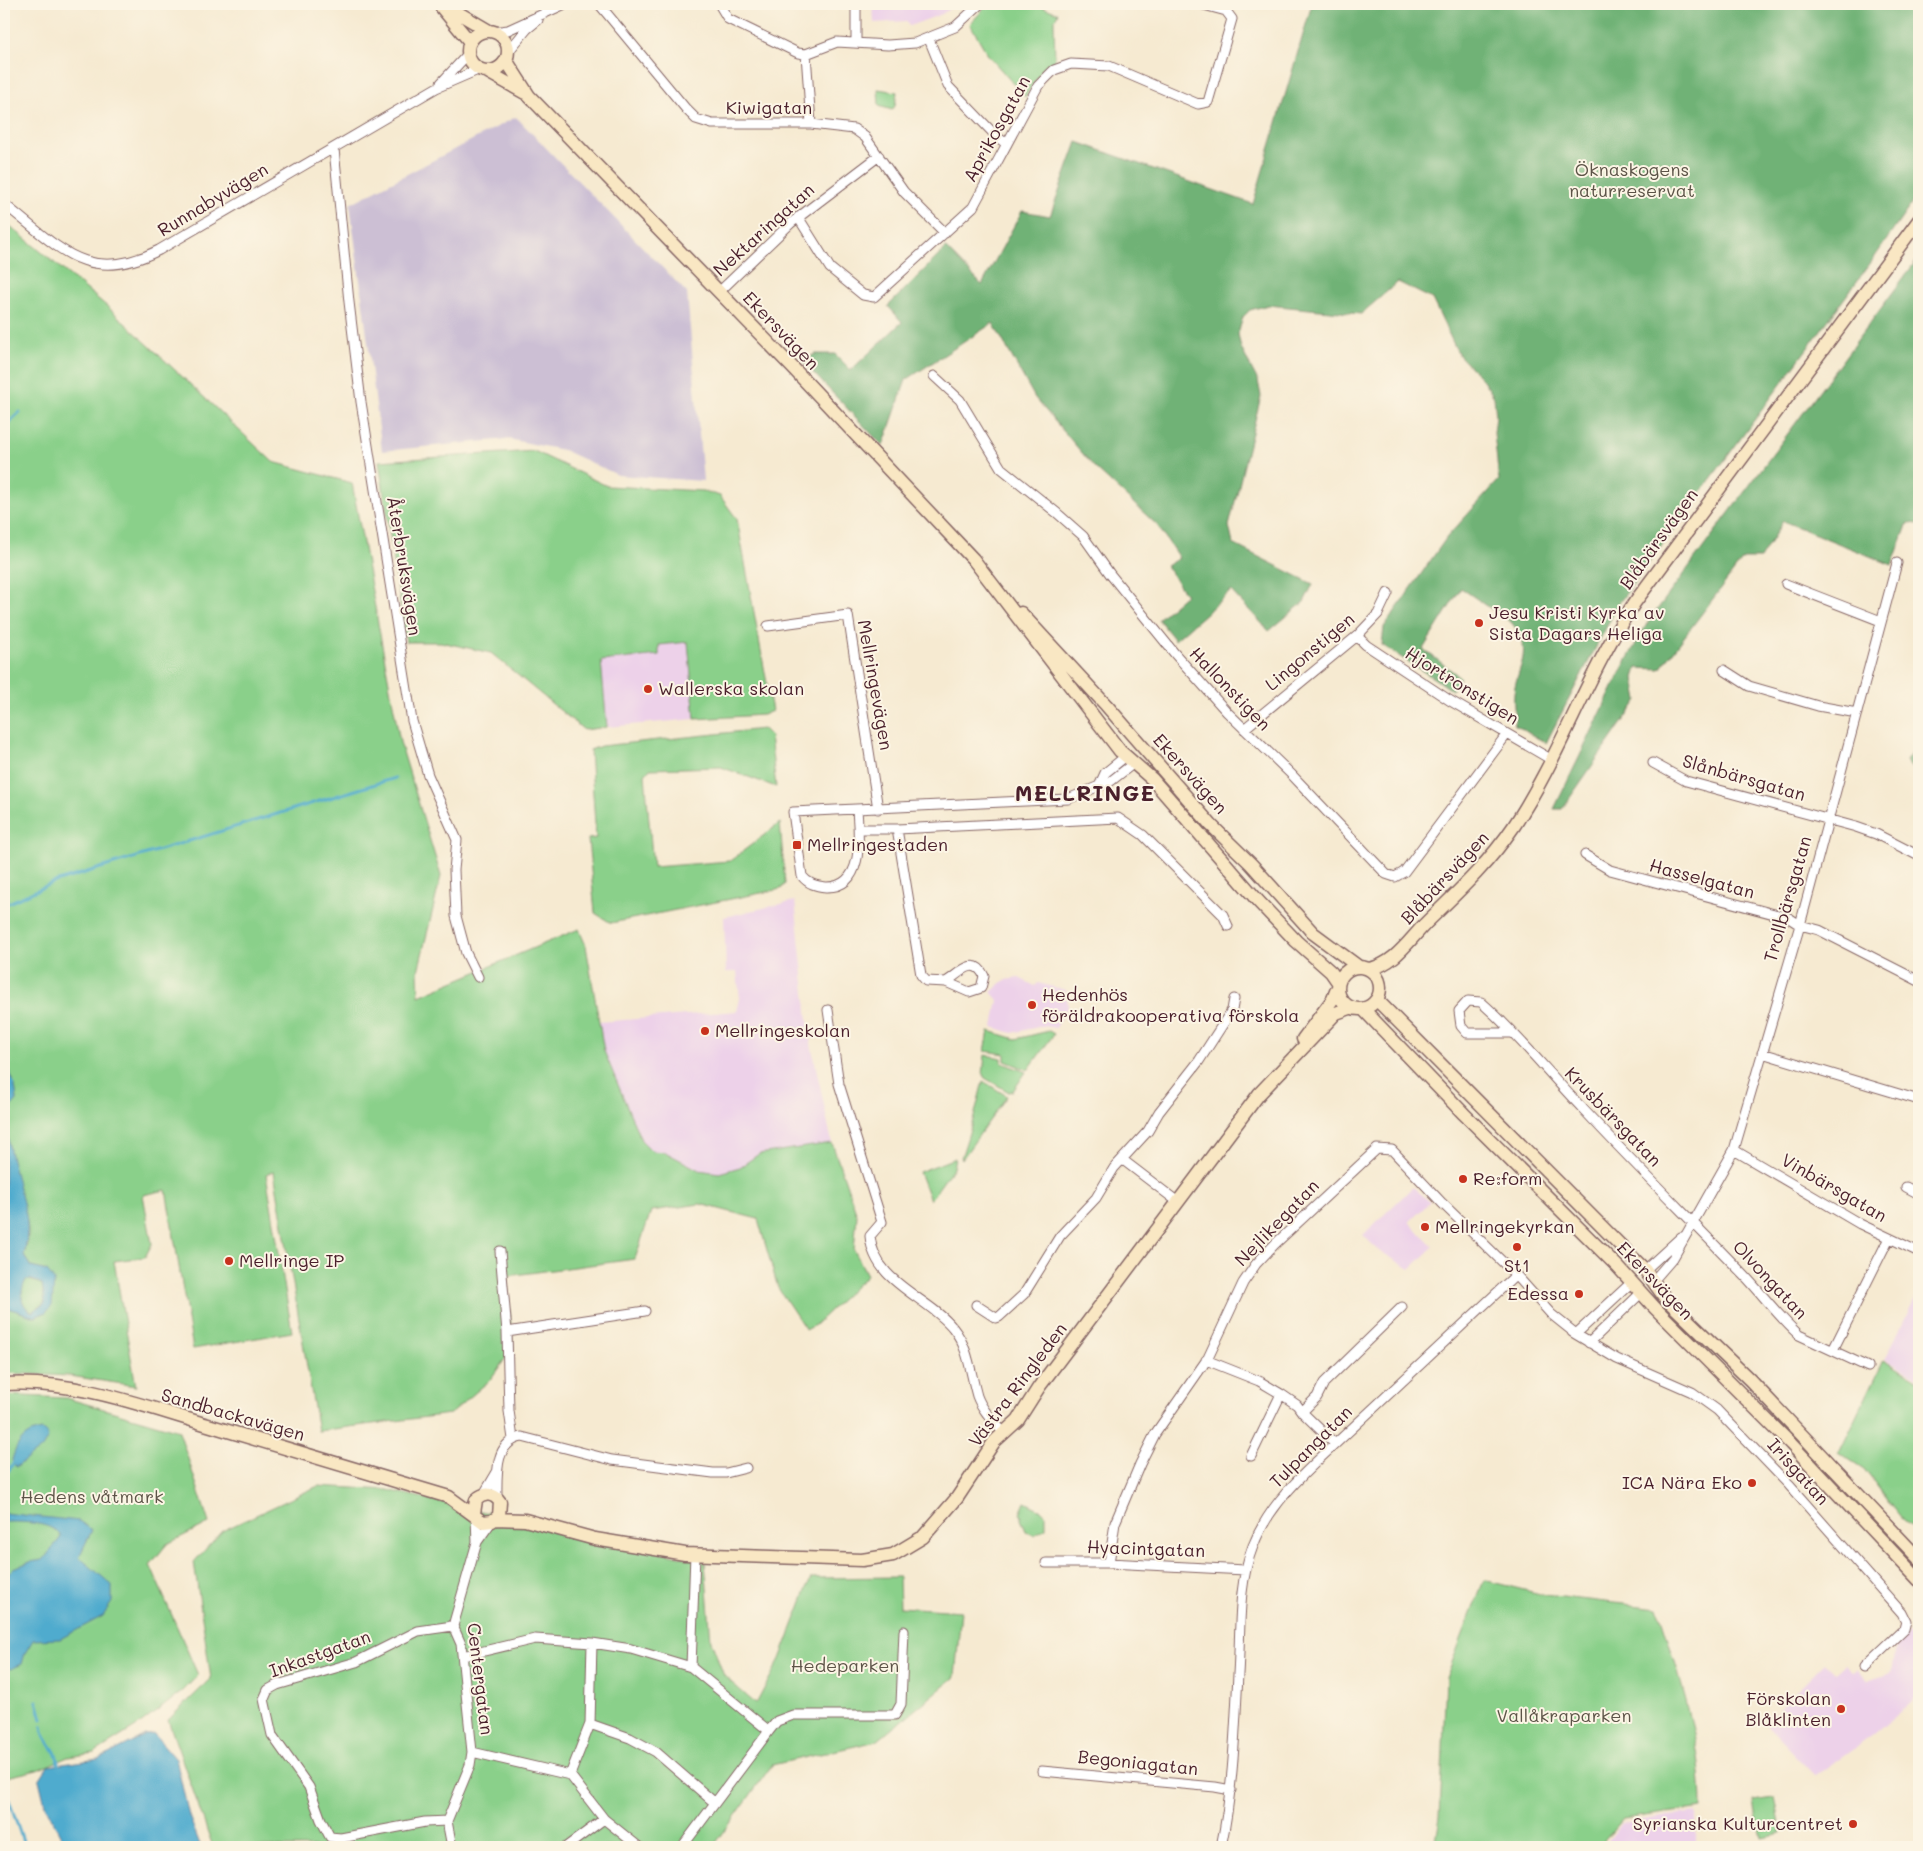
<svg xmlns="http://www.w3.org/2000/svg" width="1923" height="1851" font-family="Mali,sans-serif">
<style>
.built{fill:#edd1e9}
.industrial{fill:#ccbfd4}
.green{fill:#8ad08a;stroke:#6a785a}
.forest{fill:#6fb276;stroke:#5c6850}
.water{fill:#50abce;stroke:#4d657c;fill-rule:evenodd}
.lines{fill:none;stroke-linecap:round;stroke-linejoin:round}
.stream{stroke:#50abce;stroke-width:3}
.street-casing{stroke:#866665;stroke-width:11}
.secondary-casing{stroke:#866665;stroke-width:15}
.street{stroke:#fff;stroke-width:9}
.secondary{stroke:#f9e7c3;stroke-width:12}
.poi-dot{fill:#c8321e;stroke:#fcf5e5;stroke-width:2}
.labels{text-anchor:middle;stroke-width:4;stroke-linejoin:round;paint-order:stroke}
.street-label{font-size:18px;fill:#4a1f2b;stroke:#fcf5e5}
.park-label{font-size:18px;fill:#5d5448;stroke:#fcf5e5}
.poi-label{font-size:18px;fill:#4a1f2b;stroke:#fcf5e5;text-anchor:start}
.district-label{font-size:22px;font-weight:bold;letter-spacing:1px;fill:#4a1f2b;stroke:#fcf5e5}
</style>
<rect width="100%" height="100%" fill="#fcf5e5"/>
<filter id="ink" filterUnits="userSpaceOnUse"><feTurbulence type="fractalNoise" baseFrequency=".02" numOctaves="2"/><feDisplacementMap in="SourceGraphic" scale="10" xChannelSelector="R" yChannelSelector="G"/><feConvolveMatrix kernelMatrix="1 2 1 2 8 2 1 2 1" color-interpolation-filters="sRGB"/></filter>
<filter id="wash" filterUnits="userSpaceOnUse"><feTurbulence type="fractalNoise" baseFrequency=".0096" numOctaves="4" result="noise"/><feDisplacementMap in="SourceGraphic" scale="20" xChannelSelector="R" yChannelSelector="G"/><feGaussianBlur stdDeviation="1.12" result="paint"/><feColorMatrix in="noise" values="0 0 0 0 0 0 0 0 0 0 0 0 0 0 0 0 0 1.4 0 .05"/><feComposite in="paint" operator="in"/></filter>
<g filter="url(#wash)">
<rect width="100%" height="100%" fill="#f6ead1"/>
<path class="built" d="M873,4H956L942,14L909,26L906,21L874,23Z
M688,642L695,719L607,727L601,660L659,655L658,645Z
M795,901L810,1039L832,1143L759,1154L740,1167L719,1173L699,1170L665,1152L652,1151L641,1140L604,1051L599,1022L737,1011L740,999L737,972H726L724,917Z
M1019,978L1035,986L1038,983L1066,990L1068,1007L1056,1028L1043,1026L1012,1033L993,1027L998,1000L991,992L1005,980Z
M1413,1187L1430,1202L1409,1222L1433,1247L1410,1269L1378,1250L1363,1235Z
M1919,1290V1379L1885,1359Z
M1919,1627V1695L1873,1735L1816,1776L1765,1723L1825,1663L1835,1673L1845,1664L1853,1672L1857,1669L1868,1681L1892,1673L1896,1646L1912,1630Z
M1696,1812V1847H1603L1622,1823Z"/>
<path class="industrial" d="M516,117L687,293L703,481L618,475L563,450L508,439L382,451L350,204Z"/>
<path class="green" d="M988,4H1035L1058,13L1054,22L1055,61L1044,67L1025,97L988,55L970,24Z
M878,89L897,92L895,106L892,110L879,106Z
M4,221L109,308L273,462L352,483L400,742L441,876L418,971L419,996L579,929L586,946L604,1051L641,1140L652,1151L665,1152L699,1170L719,1173L740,1167L759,1154L832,1143L857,1215L854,1250L867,1275L815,1325L806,1330L778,1288L758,1219L700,1204L651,1211L635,1259L507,1276L513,1348L489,1381L450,1414L318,1431L274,1172L266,1174L292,1332L193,1349L166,1190L143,1195L152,1244L145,1257L114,1261L136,1386L70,1376L4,1373V1313L8,1308L35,1317L46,1312L47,1271L31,1267L24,1256C26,1249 28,1240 28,1233C28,1218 22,1205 18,1192C13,1171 8,1148 6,1127C4,1095 28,1100 4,1063Z
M534,451L607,486L704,491L720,496L737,519L772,711L763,715L695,719L688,642L659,645V655L601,661L607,727L584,730L491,653L441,642H406L379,461Z
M763,729L770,736L776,787L721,767L650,769L645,775L653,867L730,861L780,823L785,884L781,889L611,923L595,913L588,839L596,838L590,750L601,746Z
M989,1031L1016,1039L1049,1031L1054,1034L1028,1070L1005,1061V1054L985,1051Z
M985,1055L1002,1058V1063L1026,1072L1013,1091L1009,1092L985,1078L983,1075Z
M983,1081L1007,1096L962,1159L961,1158L974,1117Z
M955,1158L953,1168L930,1200L919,1172Z
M26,1279L42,1284L45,1302L32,1312C19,1305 20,1291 26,1279Z
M1884,1360L1919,1381V1533L1903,1520L1864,1469L1839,1453Z
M4,1395L66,1398L179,1431L209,1523L167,1544L150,1565L198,1675L183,1691L139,1725L94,1753L68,1757L37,1770L7,1777L4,1766Z
M318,1486L388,1490L705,1562L711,1641L724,1676L756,1704L780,1659L811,1578L899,1577L900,1607L961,1611L955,1677L877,1741L772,1765L713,1847H213L168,1720L211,1679L194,1562L222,1531Z
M1025,1502L1041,1510L1046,1515V1528L1034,1535L1026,1531L1021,1519L1022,1515L1020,1514Z
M1484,1580L1544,1595L1658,1608C1678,1673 1702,1739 1702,1808L1623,1819L1599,1847H1435L1440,1817L1446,1678Z
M1774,1798L1781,1834L1761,1838L1754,1801Z"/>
<path class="forest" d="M1312,4H1919V193L1872,261L1619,603L1546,743L1515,725C1515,715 1513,703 1514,693C1517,665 1535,653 1512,623L1461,588L1423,649L1460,677L1452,690L1382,645L1384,627L1447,537L1499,480L1494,433L1496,416L1494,397L1483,380L1459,355L1432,299L1398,282L1361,314L1268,305L1250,310L1243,317L1238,334L1241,348L1258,381L1261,396L1229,526L1233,544L1313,584L1304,602L1269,631L1231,591L1175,640L1158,619L1186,595L1166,566L1179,558L1157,525L1095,468L1035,398L993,323L906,380L883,446L802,361L815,354H835L851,370L902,322L888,306L946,248L982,285L1022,211L1050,216L1077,142L1253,204Z
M1919,257V524L1908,523L1892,565L1783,521L1760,559H1743L1660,669L1637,668L1634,678L1638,700L1562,809H1554L1623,667L1648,622Z
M1919,742V777L1906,761Z"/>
<path class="water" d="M4,1063C12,1075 16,1085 17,1100C15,1103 11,1106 9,1109C0,1127 20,1189 25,1210C29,1226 27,1240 24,1256L31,1267L47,1271L54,1280L52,1306L46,1312L35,1317L8,1308L4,1313ZM26,1280H32L42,1284L45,1303L32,1312C19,1305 20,1291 26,1280Z
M42,1430L47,1433L48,1437L42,1448L16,1467L12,1460C17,1443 23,1433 42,1430Z
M4,1513L79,1521L92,1530L79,1557L112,1585V1602L103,1616L60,1639L33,1640L25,1653L22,1664L11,1669L4,1667L7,1653L4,1638V1580L13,1568L30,1562L43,1560L61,1537C53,1521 20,1522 4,1522Z
M154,1734L176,1759L189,1816L201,1847H66L45,1805L39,1780L48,1766L99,1759L145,1735Z"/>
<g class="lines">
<path class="stream" d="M4,427L20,412
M4,905L55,882L395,778
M4,1477L14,1462
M4,1675L8,1665
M37,1701L42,1719
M42,1726C43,1743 58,1747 58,1764
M4,1786L25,1847"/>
</g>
</g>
<g filter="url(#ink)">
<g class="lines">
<g class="street-casing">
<path id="street" d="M599,4L686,109L696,119L712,124H811L854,129L865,137L904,192L945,233
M719,4L728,19L798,53L806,54L811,124
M856,4V43
M494,32L508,30L565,4
M929,39L948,86L997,137L1007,144
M507,53L527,29L538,20
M806,54L837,42L888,45L915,43L955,27L980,4
M441,83L468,54
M334,149L349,302L361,402L412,721L428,775L457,840L454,870L456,916L466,953L478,977
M4,204C58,246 87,287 159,250L436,88L480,69
M798,217L830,268L863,295L874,297L973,207L1038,86L1054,70L1071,64L1109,66L1198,104L1208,102L1232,19L1226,11L1200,4
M719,292L791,223L879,156
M934,376L960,400L1001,468L1057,513L1083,536L1110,574L1175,654L1227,712L1292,775L1386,874L1395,877L1404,872L1507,734
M1786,584L1881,621
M768,626L848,615L878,809
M1357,636L1366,645L1449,700L1552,760
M1724,670L1749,686L1818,706L1857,713
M1244,729L1357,636L1378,614L1388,593
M1653,763L1686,781L1856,827L1876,834L1919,856
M1100,784L1105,773L1126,756
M857,810C859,836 865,888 826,887C816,886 808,884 802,876L793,812L1068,799L1111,781L1134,763
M859,829H897
M1585,855L1610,870L1789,918L1800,925L1819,930L1919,981
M946,982C958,975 974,954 984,976L981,988L969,992L946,982L926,981L921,975L897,829L1118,818L1143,835L1223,915L1228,926
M828,1010L839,1084L882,1222L870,1236C874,1283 927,1296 953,1328C969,1348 970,1372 977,1396C982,1410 994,1422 1004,1433
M1513,1033H1467L1461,1026L1459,1011L1468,1001L1481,1002C1518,1034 1549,1074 1583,1109C1636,1166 1691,1220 1745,1276C1763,1295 1779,1317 1799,1335L1868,1367
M1762,1053L1919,1100
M1734,1150L1860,1224L1919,1252
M1123,1160L1178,1202
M1906,1187L1919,1194
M500,1251L507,1332L509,1411L513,1439
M1645,1270L1681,1237
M1653,1281L1673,1258L1734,1150L1800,925L1897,563
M976,1305L996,1318L999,1317L1024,1294L1060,1236L1096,1198L1114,1168L1148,1131L1159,1112L1199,1061L1232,1010L1234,999
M507,1332L645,1311
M1572,1332L1617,1359L1692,1392L1717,1410L1789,1485L1902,1613L1906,1621L1904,1629L1864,1667
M1589,1343L1641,1293
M1833,1350L1889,1238
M1206,1360L1259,1381L1281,1394L1297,1405L1302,1412L1335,1444
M1302,1412L1317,1397L1324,1383L1402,1307
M1251,1456L1281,1394
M484,1494L497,1472
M497,1498C497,1475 494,1442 522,1437L612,1460L713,1473H726L746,1468
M477,1542L492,1521
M1046,1563H1109L1245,1570
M1109,1563L1115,1523L1140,1464L1155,1434L1208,1358L1243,1283L1256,1264L1275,1244L1377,1149L1392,1150L1442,1203L1516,1275L1551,1314L1576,1334L1632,1282
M463,1656L535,1639L592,1643L631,1649L691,1667
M590,1724L630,1738L656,1752L715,1803
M769,1731L777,1721L793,1715H895L901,1704L904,1631
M472,1752L570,1775L604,1819L639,1847
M1042,1771L1215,1787L1231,1790
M570,1775L590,1724L592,1643
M447,1821L425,1822L341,1838L330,1837L321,1820L309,1787L272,1735L264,1699L268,1690L277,1685L356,1662L418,1631L453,1626
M452,1847L447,1821L470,1765L472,1752L461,1644L453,1626L477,1542L476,1517
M566,1847L604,1819
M682,1847L769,1731L691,1667L695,1554
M1221,1847C1233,1790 1235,1732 1238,1674C1241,1630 1237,1587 1253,1546C1266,1512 1290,1487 1316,1462L1516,1275"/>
</g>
<g class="secondary-casing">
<path id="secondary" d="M443,4L489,31
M442,8L470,42
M468 51a20 20 0 1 1 40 0a20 20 0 1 1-40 0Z
M506,60L529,96L792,367L973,559L1120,751L1152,779L1258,901L1296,941L1331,972L1338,982
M486,71L525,93
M1021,613L1106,705L1211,825L1251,864L1313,933L1359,967
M1338 988a21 21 0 1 1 42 0a21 21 0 1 1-42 0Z
M1369,969C1395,964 1409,940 1427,922C1458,892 1489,863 1514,826C1561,755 1587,673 1635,602L1919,220
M1377,1000L1645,1270L1665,1298L1750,1380L1919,1559
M1363,1009L1464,1114L1618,1267L1655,1308L1791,1444L1919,1580
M1303,1039L1333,999L1337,989
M4,1384C73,1379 143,1406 208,1425C288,1449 368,1473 449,1497L483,1522L492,1521L499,1516L500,1502C494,1493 484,1492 476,1500L474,1513
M496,1519L525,1520L595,1539L685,1554L862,1560L893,1555L923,1537L957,1498L994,1442L1018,1420L1039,1387L1259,1094L1336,1013L1350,1008"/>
</g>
<use href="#street" class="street"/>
<use href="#secondary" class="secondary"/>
</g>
</g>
<g class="poi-dot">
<circle cx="1479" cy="623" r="5"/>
<circle cx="648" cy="689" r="5"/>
<rect x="792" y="840" width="10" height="10" rx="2.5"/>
<circle cx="1032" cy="1005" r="5"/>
<circle cx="705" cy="1031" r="5"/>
<circle cx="1463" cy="1179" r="5"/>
<circle cx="1425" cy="1227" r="5"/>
<circle cx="1517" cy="1247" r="5"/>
<circle cx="229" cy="1261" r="5"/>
<circle cx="1579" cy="1294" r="5"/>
<circle cx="1752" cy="1483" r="5"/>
<circle cx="1841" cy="1709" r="5"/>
<circle cx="1853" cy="1824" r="5"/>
</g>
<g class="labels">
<g class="street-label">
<text x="769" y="114">Kiwigatan</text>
<text transform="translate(997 129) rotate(-61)" y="6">Aprikosgatan</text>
<text transform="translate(213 200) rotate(-31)" y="6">Runnabyvägen</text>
<text transform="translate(764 230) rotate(-42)" y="6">Nektaringatan</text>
<text transform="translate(781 331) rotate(46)" y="6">Ekersvägen</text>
<text transform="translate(1659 539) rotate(-54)" y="6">Blåbärsvägen</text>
<text transform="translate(404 566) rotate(81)" y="6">Återbruksvägen</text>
<text transform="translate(1310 652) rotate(-40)" y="6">Lingonstigen</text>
<text transform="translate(875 685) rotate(80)" y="6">Mellringevägen</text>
<text transform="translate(1462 686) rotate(32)" y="6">Hjortronstigen</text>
<text transform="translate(1230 689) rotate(46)" y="6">Hallonstigen</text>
<text transform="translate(1190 774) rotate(48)" y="6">Ekersvägen</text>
<text transform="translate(1744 778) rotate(16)" y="6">Slånbärsgatan</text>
<text transform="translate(1445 878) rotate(-47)" y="6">Blåbärsvägen</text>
<text transform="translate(1702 879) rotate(15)" y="6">Hasselgatan</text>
<text transform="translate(1788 899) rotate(-74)" y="6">Trollbärsgatan</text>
<text transform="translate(1613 1117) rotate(46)" y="6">Krusbärsgatan</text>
<text transform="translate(1834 1188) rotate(30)" y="6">Vinbärsgatan</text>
<text transform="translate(1277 1223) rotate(-46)" y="6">Nejlikegatan</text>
<text transform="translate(1770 1280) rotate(47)" y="6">Olvongatan</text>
<text transform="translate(1655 1281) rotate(46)" y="6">Ekersvägen</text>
<text transform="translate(1018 1385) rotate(-53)" y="6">Västra Ringleden</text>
<text transform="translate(233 1415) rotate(16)" y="6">Sandbackavägen</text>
<text transform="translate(1311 1447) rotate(-45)" y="6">Tulpangatan</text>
<text transform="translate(1798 1472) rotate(48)" y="6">Irisgatan</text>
<text transform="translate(1146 1549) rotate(2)" y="6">Hyacintgatan</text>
<text transform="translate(320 1654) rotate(-20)" y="6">Inkastgatan</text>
<text transform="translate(480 1679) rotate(83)" y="6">Centergatan</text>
<text transform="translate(1138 1763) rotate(6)" y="6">Begoniagatan</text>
</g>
<g class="park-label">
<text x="1632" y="176">Öknaskogens<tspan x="1632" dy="21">naturreservat</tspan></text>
<text x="92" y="1503">Hedens våtmark</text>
<text x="845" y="1672">Hedeparken</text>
<text x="1564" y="1722">Vallåkraparken</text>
</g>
<g class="poi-label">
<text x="1489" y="619">Jesu Kristi Kyrka av<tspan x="1489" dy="21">Sista Dagars Heliga</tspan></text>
<text x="658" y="695">Wallerska skolan</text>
<text x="807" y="851">Mellringestaden</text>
<text x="1042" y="1001">Hedenhös<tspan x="1042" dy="21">föräldrakooperativa förskola</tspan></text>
<text x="715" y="1037">Mellringeskolan</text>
<text x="1473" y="1185">Re:form</text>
<text x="1435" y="1233">Mellringekyrkan</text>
<text x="239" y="1267">Mellringe IP</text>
<text x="1517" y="1272" text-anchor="middle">St1</text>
<text x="1569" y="1300" text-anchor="end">Edessa</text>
<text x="1742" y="1489" text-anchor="end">ICA Nära Eko</text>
<text x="1831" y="1705" text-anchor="end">Förskolan<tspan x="1831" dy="21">Blåklinten</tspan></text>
<text x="1843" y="1830" text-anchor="end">Syrianska Kulturcentret</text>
</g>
<g class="district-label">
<text x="1085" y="801">MELLRINGE</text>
</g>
</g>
<rect width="1923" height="1851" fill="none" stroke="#fcf5e5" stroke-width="20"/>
</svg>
